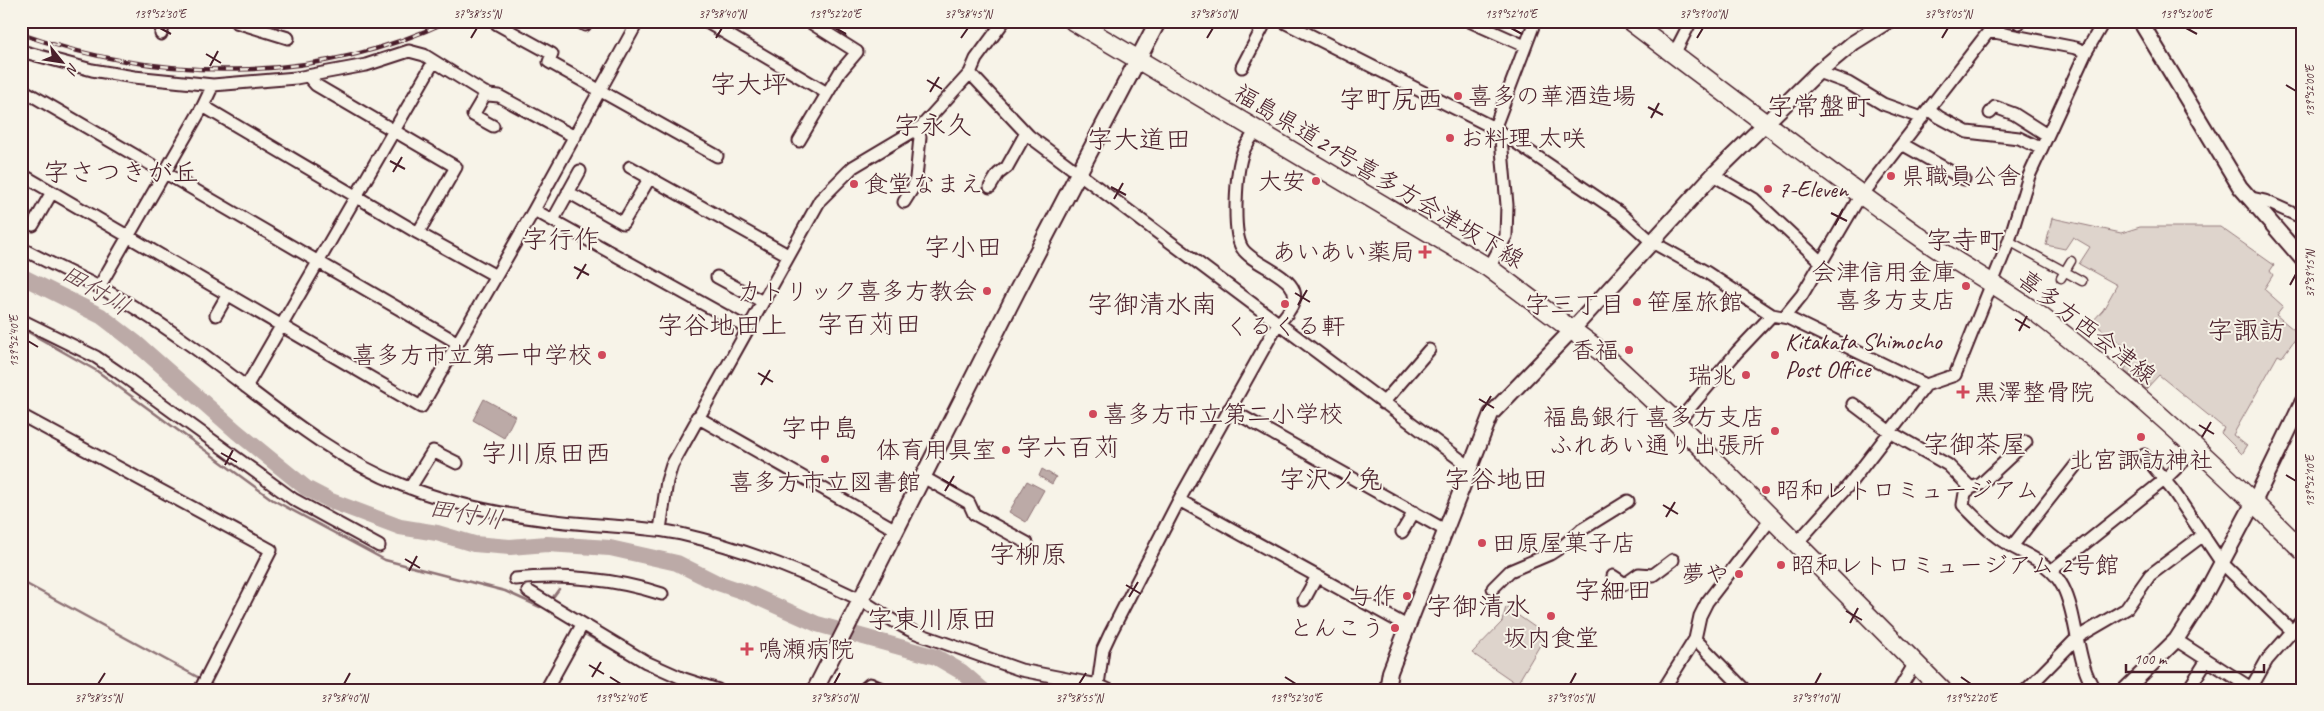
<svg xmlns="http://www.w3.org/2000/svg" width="2324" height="711" font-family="Caveat,'Klee One',sans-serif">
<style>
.green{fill:#ded4cc;stroke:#947a7c}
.water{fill:#bcaaa7;stroke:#8e7275}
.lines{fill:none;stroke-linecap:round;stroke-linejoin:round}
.stream{stroke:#8e7275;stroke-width:2.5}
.river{stroke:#bcaaa7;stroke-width:16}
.pedestrian-casing{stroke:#4a1f2b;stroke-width:11}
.minor-casing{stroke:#4a1f2b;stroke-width:15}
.tertiary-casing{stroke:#4a1f2b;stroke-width:18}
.secondary-casing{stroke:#4a1f2b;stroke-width:19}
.primary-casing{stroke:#4a1f2b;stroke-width:21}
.pedestrian{stroke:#f7f3e8;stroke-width:8}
.minor{stroke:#f7f3e8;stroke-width:11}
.tertiary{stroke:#f7f3e8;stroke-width:14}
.secondary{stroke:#f7f3e8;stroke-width:15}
.primary{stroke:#f7f3e8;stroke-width:18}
.rail-casing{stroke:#4a1f2b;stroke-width:4.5}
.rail{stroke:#f7f3e8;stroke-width:2.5;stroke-dasharray:8;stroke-linecap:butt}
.ticks{fill:none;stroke:#4a1f2b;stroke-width:2}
.poi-dot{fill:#d1495b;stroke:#f7f3e8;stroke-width:2}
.labels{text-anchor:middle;stroke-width:4;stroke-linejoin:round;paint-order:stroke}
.poi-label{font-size:24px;fill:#4a1f2b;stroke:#f7f3e8;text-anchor:start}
.street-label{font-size:24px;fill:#4a1f2b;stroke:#f7f3e8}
.water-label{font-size:25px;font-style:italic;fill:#6c4950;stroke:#f7f3e8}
.neighbourhood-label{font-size:25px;fill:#4a1f2b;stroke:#f7f3e8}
.quarter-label{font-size:26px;fill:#4a1f2b;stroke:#f7f3e8}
.neatline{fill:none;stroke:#4a1f2b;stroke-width:2}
.ticks-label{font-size:12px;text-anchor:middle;fill:#4a1f2b}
</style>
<rect width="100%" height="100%" fill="#f7f3e8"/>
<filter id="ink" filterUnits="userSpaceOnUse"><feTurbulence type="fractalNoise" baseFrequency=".02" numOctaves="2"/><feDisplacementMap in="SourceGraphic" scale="10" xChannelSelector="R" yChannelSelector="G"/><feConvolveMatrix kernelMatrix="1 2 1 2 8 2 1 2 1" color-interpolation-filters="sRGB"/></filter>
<g filter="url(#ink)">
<path class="green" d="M2052,218L2121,233L2140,227H2220L2274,265L2270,271L2273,275L2264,289L2283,306L2276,315L2299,334L2282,357L2278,355L2233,435L2247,446L2242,454L2221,433L2224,428L2159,375L2146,389L2124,370L2136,355L2092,322L2103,310L2117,285L2079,264L2090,247L2073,237L2065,249L2046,245Z
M1506,607L1546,635L1517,684L1472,653L1502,622Z"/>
<path class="water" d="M484,399L515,416L504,438L473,420Z
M1042,469L1056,477L1052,484L1039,476Z
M1027,481L1044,490L1026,522L1009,512Z"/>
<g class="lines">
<path class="stream" d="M21,328L97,371L273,500L385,560L505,591L540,607L544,604
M21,581L203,680
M551,600L559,589
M581,632L644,667
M207,682L221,690
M683,685L696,690"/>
<path class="river" d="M21,276L101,316L135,342L237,432L306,488L331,501L400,527L437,533L474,544L510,547L547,544L610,548L677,563L715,582L750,594L817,624L936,657L962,672L983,690"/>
<g class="pedestrian-casing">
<path id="pedestrian" d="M2009,241L2082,281
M2061,278L2071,261"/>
</g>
<g class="minor-casing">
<path id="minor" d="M578,21L585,25
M712,21L710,24L827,93
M1282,21L1496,129L1620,213L1652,242L1706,272L1772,315L1788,318L1926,385
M1469,21L1525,46
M236,22L288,38
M2019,23L2020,21
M497,24L552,54L549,62L717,156
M1989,31L2076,48L2086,52
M161,34L165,21
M21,51L92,70L134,77L213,85L296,78L366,65L409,51L424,55L488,95L499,96L575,137
M1674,54L1691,21
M1242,67L1266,21
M1818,72L1848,83L1883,104L1922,118
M970,73L1029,136L1470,467
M308,76L316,85L456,167L418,233
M21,89L458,343
M486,93L473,115L493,126
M203,106L418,233L496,276
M1929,109L1939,117L1967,132L2019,138L2040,148
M1990,113L1995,107L2014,114L2047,135
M799,141L840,72L857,52L808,21
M1902,144L1964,179
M630,167L788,255
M21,174L421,407L534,210L638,21
M1713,175L1754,199L1822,263
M990,187L998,174L1007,167L1026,133
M568,192L623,223L649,179
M2247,197L2265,201L2303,218
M904,202L914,186L916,178L920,137L916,130
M534,210L747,328
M553,220L580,171
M33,225L52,192
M21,248C46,262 72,273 97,286C128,302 158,322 186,342C256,391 321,453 402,485C460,508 524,519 587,524C618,527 650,527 681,534C742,548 803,572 859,599C879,610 897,626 919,634L1021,670L1098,685L1109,690
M1489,268L1506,236L1507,205L1501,139L1496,124L1535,21
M717,277L763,302
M99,287L203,106L213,85
M216,315L228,294
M1784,317L1802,295L1856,203L1989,31L1991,21
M21,320L96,357L118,372L293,499L379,546
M246,387L433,63
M1383,403L1429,350
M1853,404L1890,432L1948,465L1971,488
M1229,409L1445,530
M21,415L271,550L200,690
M697,417L896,530
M1677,423L1737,352L1772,315
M2026,442L1981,484L1971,488L1965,493L1963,505C1974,516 1985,528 1997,537C2020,555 2048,558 2063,587C2078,616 2076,664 2095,690
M2144,455L2174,492L2221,562L2291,630
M923,477L969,503L974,514L1027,543
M410,488L433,451L457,463
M1179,500L1409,627
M660,530L667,481L672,465L820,200L853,167L922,126L970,73L976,59L1004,21
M1402,532L1414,512
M1796,544L1848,486L1926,385L1955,375L2009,241L2029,176L2086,52L2104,21
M2013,545L2076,465
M2052,570L2164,480L2197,448
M1613,576L1625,584L1639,574L1653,575L1673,560
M515,579C563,574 616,579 662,594
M1493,588L1510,571L1550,554L1564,545L1581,530L1628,501
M528,591L646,662L684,679L718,690
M1304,600L1317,576
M1695,639L1745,690
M2176,640L2254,690
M1098,685L1103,649L1110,634L1179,500L1278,323C1284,319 1287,314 1290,309C1311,278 1254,268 1242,248C1232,232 1236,170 1243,152C1246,144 1252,137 1257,129
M546,690L582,625
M863,690L870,684L884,690
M1663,690L1695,639L1700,616L1707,602L1771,519
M1899,690L1915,663
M2026,690L2078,637L2126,609L2150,575L2202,536
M2188,690L2207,660
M2250,690L2267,660L2303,619"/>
</g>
<g class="tertiary-casing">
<path id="tertiary" d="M2140,21L2240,187L2303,260
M1387,690L1390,672L1491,414L1572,330L1713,175L1818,72L1853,43L1888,21
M2125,690L2176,640L2204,596L2254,502L2303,401"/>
</g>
<g class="secondary-casing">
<path id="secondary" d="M815,690L1017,291L1158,21"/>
</g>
<g class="primary-casing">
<path id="primary" d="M1073,21L1489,268L1600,351L1677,423L1942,690
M1630,21C1727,94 1822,168 1920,237C1960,266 2004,288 2043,318C2135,389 2221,469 2303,551"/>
</g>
<use href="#pedestrian" class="pedestrian"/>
<use href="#minor" class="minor"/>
<use href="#tertiary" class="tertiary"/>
<use href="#secondary" class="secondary"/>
<use href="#primary" class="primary"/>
<g class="rail-casing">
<path id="rail" d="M21,34C158,82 315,85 448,21"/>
</g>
<use href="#rail" class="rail"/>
</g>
</g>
<path class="ticks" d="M160,28L171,34M835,28L846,34M1511,28L1522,34M2186,28L2197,34M471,38L477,28M716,38L722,28M961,38L968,28M1207,38L1213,28M1697,38L1703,28M1942,38L1948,28M206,54L221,63M210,66L218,51M927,80L942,89M2286,85L2296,91M930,92L939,77M1648,107L1663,115M1651,118L1659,103M390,161L405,169M393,172L402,157M1111,187L1126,195M1114,199L1123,183M1831,213L1847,221M1835,225L1843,209M574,267L589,275M577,279L586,264M2290,285L2296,274M1295,293L1310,302M1298,305L1307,290M2015,319L2030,328M2019,331L2027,316M28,341L38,347M758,373L773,382M761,385L770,370M1479,399L1494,408M1482,411L1491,396M2199,425L2214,434M2202,437L2211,422M221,453L237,462M225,465L233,450M2286,475L2296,481M942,479L957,488M945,491L954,476M1663,505L1678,514M1666,517L1675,502M405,559L420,568M409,571L417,556M1126,585L1141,594M1129,597L1138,582M1846,611L1862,620M1850,623L1858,608M589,665L604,674M592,677L601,662M610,677L621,684M1285,677L1296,684M1961,677L1971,684M98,684L105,673M344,684L350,673M834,684L840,673M1079,684L1086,673M1570,684L1576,673M1815,684L1821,673"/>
<g class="poi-dot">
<circle cx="1458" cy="96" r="5"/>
<circle cx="1450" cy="138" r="5"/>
<circle cx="1891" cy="176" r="5"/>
<circle cx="1316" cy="181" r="5"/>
<circle cx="854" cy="184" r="5"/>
<circle cx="1768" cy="189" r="5"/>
<path d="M1422.5 244.5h5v5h5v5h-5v5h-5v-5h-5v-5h5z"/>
<circle cx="1966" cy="286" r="5"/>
<circle cx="987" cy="291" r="5"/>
<circle cx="1637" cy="302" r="5"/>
<circle cx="1285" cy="304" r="5"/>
<circle cx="1629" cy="350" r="5"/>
<circle cx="602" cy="355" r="5"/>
<circle cx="1775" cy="355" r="5"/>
<circle cx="1746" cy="375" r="5"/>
<path d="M1960.5 384.5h5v5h5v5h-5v5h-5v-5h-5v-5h5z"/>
<circle cx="1093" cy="414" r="5"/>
<circle cx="1775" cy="431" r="5"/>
<circle cx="2141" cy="437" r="5"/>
<circle cx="1006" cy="450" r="5"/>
<circle cx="825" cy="459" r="5"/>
<circle cx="1766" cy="490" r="5"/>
<circle cx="1482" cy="543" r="5"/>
<circle cx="1781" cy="565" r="5"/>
<circle cx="1739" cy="574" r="5"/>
<circle cx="1407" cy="596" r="5"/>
<circle cx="1551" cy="616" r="5"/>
<circle cx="1395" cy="628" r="5"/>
<path d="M744.5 641.5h5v5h5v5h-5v5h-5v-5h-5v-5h5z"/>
</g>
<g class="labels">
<g class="poi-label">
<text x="1468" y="104">喜多の華酒造場</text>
<text x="1460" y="146">お料理 太咲</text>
<text x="1901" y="184">県職員公舎</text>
<text x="1306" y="189" text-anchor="end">大安</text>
<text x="864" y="192">食堂なまえ</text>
<text x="1778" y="197">7-Eleven</text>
<text x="1415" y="260" text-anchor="end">あいあい薬局</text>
<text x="1956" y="280" text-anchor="end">会津信用金庫<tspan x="1956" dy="28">喜多方支店</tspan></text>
<text x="977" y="299" text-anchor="end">カトリック喜多方教会</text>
<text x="1647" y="310">笹屋旅館</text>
<text x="1285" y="334" text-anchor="middle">くるくる軒</text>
<text x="1785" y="349">Kitakata Shimocho<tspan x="1785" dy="28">Post Office</tspan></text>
<text x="1619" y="358" text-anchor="end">香福</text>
<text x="592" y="363" text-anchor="end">喜多方市立第一中学校</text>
<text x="1736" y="383" text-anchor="end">瑞兆</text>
<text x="1974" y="400">黒澤整骨院</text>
<text x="1103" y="422">喜多方市立第二小学校</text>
<text x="1765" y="425" text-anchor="end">福島銀行 喜多方支店<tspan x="1765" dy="28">ふれあい通り出張所</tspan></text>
<text x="996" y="458" text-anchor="end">体育用具室</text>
<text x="2141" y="468" text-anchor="middle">北宮諏訪神社</text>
<text x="825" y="490" text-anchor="middle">喜多方市立図書館</text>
<text x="1776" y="498">昭和レトロミュージアム</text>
<text x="1492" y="551">田原屋菓子店</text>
<text x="1791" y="573">昭和レトロミュージアム 2号館</text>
<text x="1729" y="582" text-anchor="end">夢や</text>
<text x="1397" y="604" text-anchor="end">与作</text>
<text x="1385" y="636" text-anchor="end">とんこう</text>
<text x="1551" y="646" text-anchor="middle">坂内食堂</text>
<text x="758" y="657">鳴瀬病院</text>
</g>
<g class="street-label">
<text transform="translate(1379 176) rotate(31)" y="8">福島県道21号喜多方会津坂下線</text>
<text transform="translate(2087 327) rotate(38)" y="8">喜多方西会津線</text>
</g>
<g class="water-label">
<text transform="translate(96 289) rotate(31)" y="9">田付川</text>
<text transform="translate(466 513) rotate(10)" y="9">田付川</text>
</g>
<g class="neighbourhood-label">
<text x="1575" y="313">字三丁目</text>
</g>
<g class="quarter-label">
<text x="749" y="93">字大坪</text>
<text x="1391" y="108">字町尻西</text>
<text x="1819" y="115">字常盤町</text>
<text x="933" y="134">字永久</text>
<text x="1139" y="148">字大道田</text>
<text x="121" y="181">字さつきが丘</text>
<text x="561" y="248">字行作</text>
<text x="1965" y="249">字寺町</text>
<text x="963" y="256">字小田</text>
<text x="1152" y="313">字御清水南</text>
<text x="869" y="333">字百苅田</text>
<text x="722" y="334">字谷地田上</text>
<text x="2246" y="339">字諏訪</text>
<text x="820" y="437">字中島</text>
<text x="1975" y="453">字御茶屋</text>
<text x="1068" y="456">字六百苅</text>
<text x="546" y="462">字川原田西</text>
<text x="1331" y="488">字沢ノ免</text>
<text x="1496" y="488">字谷地田</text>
<text x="1028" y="563">字柳原</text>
<text x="1613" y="599">字細田</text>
<text x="1478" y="615">字御清水</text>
<text x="932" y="628">字東川原田</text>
</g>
</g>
<rect width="2324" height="711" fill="none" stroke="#f7f3e8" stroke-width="55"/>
<g transform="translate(62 62) rotate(120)" stroke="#f7f3e8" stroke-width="4" paint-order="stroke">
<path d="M0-4L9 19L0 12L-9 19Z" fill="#4a1f2b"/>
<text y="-8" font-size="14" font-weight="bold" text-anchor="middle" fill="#4a1f2b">N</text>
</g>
<path d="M2126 664v8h138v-8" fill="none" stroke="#4a1f2b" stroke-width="2.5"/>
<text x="2134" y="664" font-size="15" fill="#4a1f2b" stroke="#f7f3e8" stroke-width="4" paint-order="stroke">100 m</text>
<rect x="28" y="28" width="2268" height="656" class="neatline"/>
<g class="ticks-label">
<text x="160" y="18">139°52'30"E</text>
<text x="477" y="18">37°38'35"N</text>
<text x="722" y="18">37°38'40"N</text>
<text x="835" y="18">139°52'20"E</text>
<text x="968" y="18">37°38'45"N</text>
<text x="1213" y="18">37°38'50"N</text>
<text x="1511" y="18">139°52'10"E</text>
<text x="1703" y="18">37°39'00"N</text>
<text x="1948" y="18">37°39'05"N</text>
<text x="2186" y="18">139°52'00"E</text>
<text transform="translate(2310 91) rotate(-90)" y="4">139°52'00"E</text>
<text transform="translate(2310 274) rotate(-90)" y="4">37°39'15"N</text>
<text transform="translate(14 341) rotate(-90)" y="4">139°52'40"E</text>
<text transform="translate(2310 481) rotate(-90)" y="4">139°52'10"E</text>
<text x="98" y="702">37°38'35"N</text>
<text x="344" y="702">37°38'40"N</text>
<text x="621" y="702">139°52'40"E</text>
<text x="834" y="702">37°38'50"N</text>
<text x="1079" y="702">37°38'55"N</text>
<text x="1296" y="702">139°52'30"E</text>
<text x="1570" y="702">37°39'05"N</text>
<text x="1815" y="702">37°39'10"N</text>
<text x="1971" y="702">139°52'20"E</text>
</g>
</svg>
